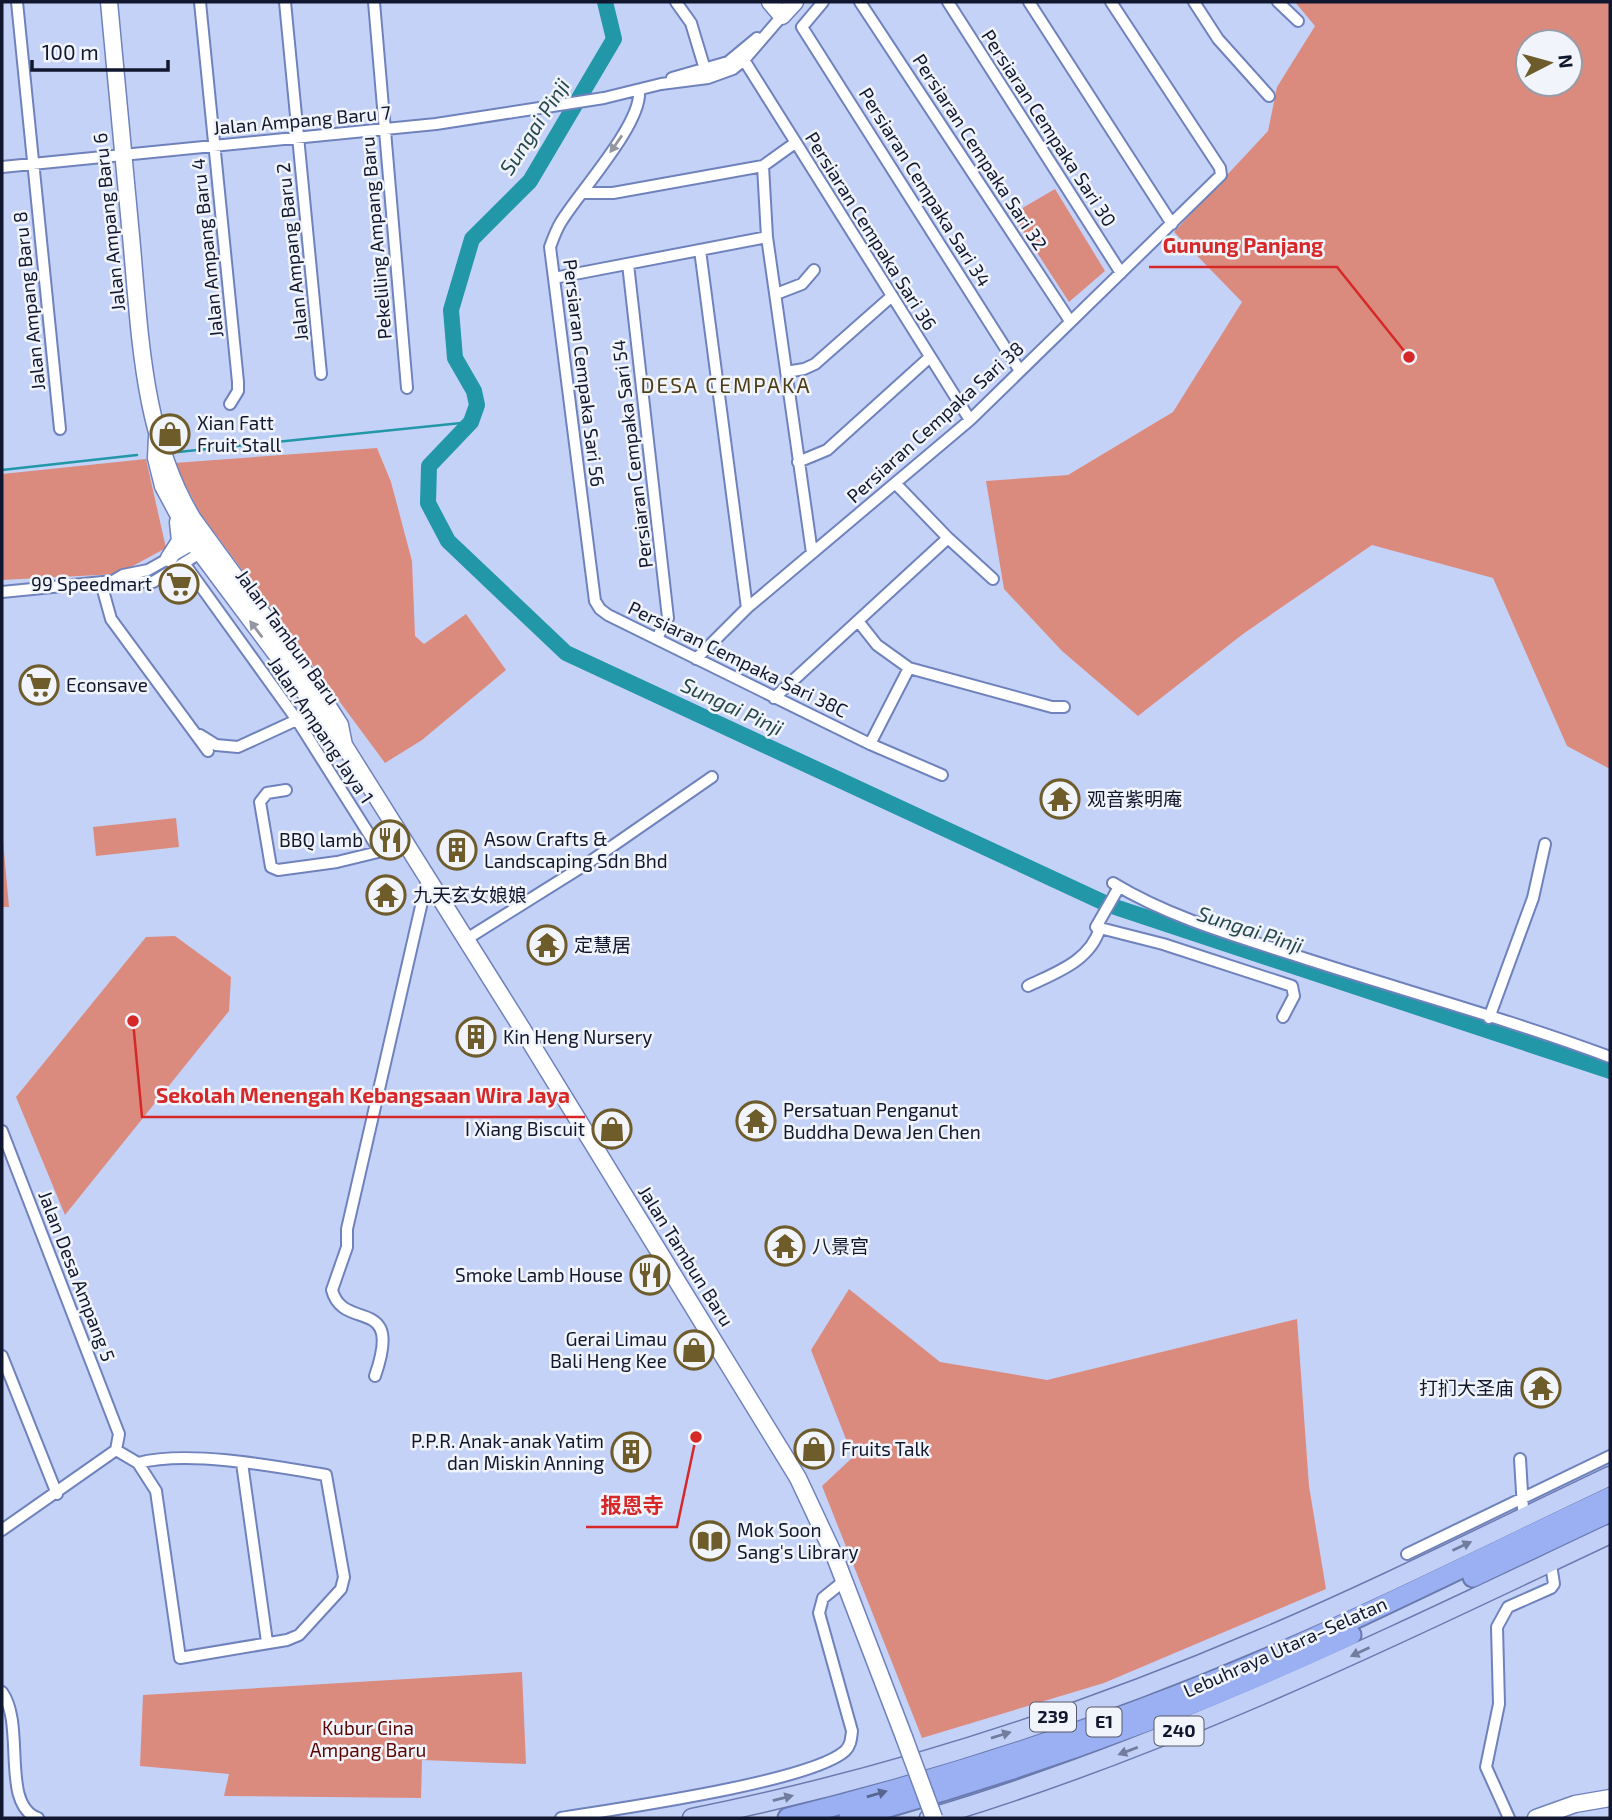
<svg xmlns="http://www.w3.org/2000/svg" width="1612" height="1820" font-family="'Exo 2','Noto Sans SC',sans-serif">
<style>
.green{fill:#db8b7e;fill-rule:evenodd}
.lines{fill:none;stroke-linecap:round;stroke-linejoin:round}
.stream{stroke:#2297a8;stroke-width:2.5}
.river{stroke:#2297a8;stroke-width:16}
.street-casing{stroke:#6f82bc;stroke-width:14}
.secondary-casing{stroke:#6f82bc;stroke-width:19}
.primary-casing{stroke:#6a7aae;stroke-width:21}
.highway-casing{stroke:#6a7aae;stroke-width:23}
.street{stroke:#fff;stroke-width:10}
.secondary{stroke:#fff;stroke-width:16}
.primary{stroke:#c2d0f8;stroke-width:18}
.highway{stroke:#9ab0f3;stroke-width:19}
.secondary-bridge-casing{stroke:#6f82bc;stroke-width:19;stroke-linecap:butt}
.secondary-bridge{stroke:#fff;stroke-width:16}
.oneway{fill:#9497a1}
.oneway2{fill:#727d9d}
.oneway3{fill:#566490}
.labels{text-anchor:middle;stroke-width:5;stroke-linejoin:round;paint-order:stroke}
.shield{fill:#f1f4fa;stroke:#54596b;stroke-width:2}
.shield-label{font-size:18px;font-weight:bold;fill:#11172e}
.street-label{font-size:19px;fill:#11172e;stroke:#f1f4fa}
.poi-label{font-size:19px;fill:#11172e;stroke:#f1f4fa;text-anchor:start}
.park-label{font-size:19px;fill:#5c0502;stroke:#f1f4fa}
.water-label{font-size:21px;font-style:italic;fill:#27484d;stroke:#f1f4fa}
.neighbourhood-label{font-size:21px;letter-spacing:2px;fill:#4d3e16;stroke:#f1f4fa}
.leader{fill:none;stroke:#d62828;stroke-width:2.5}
.callout-dot{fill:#d62828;stroke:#f1f4fa;stroke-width:2.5}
.callout-label{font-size:21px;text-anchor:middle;font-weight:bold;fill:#d62828;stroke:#f1f4fa;stroke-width:5;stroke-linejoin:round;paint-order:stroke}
</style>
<rect width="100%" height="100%" fill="#c5d2f8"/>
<path class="green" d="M1295,2H1610V769L1567,746L1493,578L1372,545L1243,634L1138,716L1062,651L1004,589L986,481L1068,475L1173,412L1242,302L1174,232L1268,131L1277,87L1315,26ZM1528,42H1570V84H1528Z
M1055,189L1105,271L1069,302L1012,214Z
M377,448L391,482L412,561L415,636L424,644L466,614L506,670L422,740L385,763L200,513L174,463Z
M146,459L166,548L118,574L2,580V474Z
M176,818L179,847L96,856L93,827Z
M2,829L9,907H2Z
M175,936L231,977L229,1011L65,1215L16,1097L146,937Z
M849,1289L940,1362L1047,1380L1297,1319L1309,1486L1326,1589L1104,1683L922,1738L822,1486L853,1457L811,1350Z
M522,1672L526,1764L422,1760L421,1798L224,1796L229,1774L140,1766L143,1695Z"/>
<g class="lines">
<path class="stream" d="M178,452L471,422
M2,470L137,455"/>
<path class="river" d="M605,2L614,39L530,181L472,239L451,310L455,358L474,391L477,405L471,422L429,466L428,503L448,541L566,653L1109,905L1610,1071"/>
<g class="street-casing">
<path id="street" d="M17,2L60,429
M200,2L238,382V391L230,404
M285,2L321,374
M374,2L407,388
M676,2L691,23L707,76
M823,2L802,27L1020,371
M860,2L1070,321
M948,2L1121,273
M1029,2L1172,224
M1194,2L1218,39L1269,96
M1278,2L1298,21
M744,60L970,420
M672,78L728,62L757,38
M639,90C643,123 579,192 561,222C556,230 553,239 550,247L595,601L600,609L608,615L870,744L942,775
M763,166L767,237L812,553
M2,167L436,124L604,98L661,84L708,78L733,69L744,60L782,16
M582,193H613L763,166L795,143
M700,250L747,608
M628,264L668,618L657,638
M554,278L767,237
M776,294L802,284L814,270
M786,372L804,369L815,364L892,296
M798,462L827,450L930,357
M896,484L948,538L993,579
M184,563L297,720L379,850
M113,581L123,575L148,570L194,544
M101,583L111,619L208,751
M2,592L113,581L153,582L200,553
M858,621L877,645L909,668L1052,707H1064
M696,659L747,608L970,420L1221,175L1220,168L1111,2
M774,698L948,538
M200,735L216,745L238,747L301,718L326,724
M870,744L909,668
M286,790L267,793L260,802L271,867L278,870L337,862L407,845
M1113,883C1167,916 1232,935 1291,954C1397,989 1506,1018 1610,1057
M1100,928L1163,944L1292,986L1294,996L1283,1017
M465,940L588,863L712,777
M1028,986C1057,972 1090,961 1100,928L1096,927L1119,887
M1489,1018L1533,898L1545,844
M2,1131L119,1434L116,1450L2,1530
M2,1356L57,1494
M375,1376C404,1293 343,1333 332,1290L347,1247V1229L427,880
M116,1450L138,1463L156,1491L180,1658L287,1640L299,1635L341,1589L344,1577L326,1475C274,1466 188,1450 138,1463
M1520,1459L1523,1509
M242,1463L267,1642
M1407,1554L1610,1456
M2,1692C26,1725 0,1805 38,1818
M561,1818C616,1809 810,1782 845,1751C851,1745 851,1739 852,1731L819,1613L823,1598L844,1581
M1509,1818L1486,1767L1499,1704L1497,1627L1508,1607L1551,1588L1554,1584L1552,1571"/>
</g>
<g class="secondary-casing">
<path id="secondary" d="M109,2C117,80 124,158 131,236C140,332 142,435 193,519L315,686L340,725L344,745
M770,2L782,16L795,2
M157,437L156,458L163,486L194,544L344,745L521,1027L798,1478L835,1557L904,1737
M169,558L180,541L178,522
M1536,1818L1575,1804L1610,1798"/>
</g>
<g class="primary-casing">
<path id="primary" d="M692,1818C886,1779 1079,1717 1261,1639C1379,1589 1494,1531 1610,1476
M929,1818C1166,1748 1387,1639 1610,1534"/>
</g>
<g class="highway-casing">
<path id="highway" d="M1473,1577L1610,1512
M788,1818C938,1780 1087,1733 1230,1674C1359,1620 1484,1556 1610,1497
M849,1818C1022,1771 1189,1711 1351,1635"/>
</g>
<use href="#street" class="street"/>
<use href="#secondary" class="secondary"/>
<use href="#primary" class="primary"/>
<use href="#highway" class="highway"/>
<g class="secondary-bridge-casing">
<path id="secondary-bridge" d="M904,1737L934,1818"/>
</g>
<use href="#secondary-bridge" class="secondary-bridge"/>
</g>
<defs><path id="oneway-solid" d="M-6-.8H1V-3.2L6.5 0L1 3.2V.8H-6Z" transform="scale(1.75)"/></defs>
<g class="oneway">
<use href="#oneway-solid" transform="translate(616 144) rotate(125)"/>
<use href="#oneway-solid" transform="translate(256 629) rotate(-127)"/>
</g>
<g class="oneway2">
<use href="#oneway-solid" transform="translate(1462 1546) rotate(-25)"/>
<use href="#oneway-solid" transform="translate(1360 1652) rotate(155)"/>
<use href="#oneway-solid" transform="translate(1001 1735) rotate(-17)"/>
<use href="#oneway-solid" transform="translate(1128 1751) rotate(159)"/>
<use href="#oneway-solid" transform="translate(783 1798) rotate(-14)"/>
</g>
<use class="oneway3" href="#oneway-solid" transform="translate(877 1794) rotate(-16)"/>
<defs>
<g id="shop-ring" transform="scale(2.0125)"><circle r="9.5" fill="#f1f4fa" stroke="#6e5c2b" stroke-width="1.5"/><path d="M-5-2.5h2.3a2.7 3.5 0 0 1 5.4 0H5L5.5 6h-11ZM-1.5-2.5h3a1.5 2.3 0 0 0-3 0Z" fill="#6e5c2b"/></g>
<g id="supermarket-ring" transform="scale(2.0125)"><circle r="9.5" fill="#f1f4fa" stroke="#6e5c2b" stroke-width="1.5"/><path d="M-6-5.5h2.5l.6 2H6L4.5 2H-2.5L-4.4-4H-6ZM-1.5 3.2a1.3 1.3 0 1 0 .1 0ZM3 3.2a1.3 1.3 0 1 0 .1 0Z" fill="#6e5c2b"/></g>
<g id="temple-ring" transform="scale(2.0125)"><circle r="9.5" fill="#f1f4fa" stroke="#6e5c2b" stroke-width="1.5"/><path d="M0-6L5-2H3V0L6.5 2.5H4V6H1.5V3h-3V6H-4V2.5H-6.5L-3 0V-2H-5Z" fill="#6e5c2b"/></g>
<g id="restaurant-ring" transform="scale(2.0125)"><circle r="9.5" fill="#f1f4fa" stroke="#6e5c2b" stroke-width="1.5"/><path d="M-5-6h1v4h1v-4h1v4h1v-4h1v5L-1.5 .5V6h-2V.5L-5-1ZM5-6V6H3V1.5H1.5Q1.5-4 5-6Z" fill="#6e5c2b"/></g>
<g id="building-ring" transform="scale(2.0125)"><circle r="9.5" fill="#f1f4fa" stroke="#6e5c2b" stroke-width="1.5"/><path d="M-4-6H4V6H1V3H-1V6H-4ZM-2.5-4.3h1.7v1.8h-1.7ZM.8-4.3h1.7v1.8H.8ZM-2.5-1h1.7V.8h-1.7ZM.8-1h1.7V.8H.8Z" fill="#6e5c2b"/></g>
<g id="library-ring" transform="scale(2.0125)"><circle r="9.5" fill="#f1f4fa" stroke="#6e5c2b" stroke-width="1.5"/><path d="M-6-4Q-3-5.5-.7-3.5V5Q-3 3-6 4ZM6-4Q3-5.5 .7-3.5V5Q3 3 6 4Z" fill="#6e5c2b"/></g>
</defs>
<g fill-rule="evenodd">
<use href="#shop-ring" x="170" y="434"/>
<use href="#supermarket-ring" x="179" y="584"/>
<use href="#supermarket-ring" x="39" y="685"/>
<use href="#temple-ring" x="1060" y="799"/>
<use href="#restaurant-ring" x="390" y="840"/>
<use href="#building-ring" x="457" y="850"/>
<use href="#temple-ring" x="386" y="895"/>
<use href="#temple-ring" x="547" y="945"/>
<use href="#building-ring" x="476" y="1037"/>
<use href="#temple-ring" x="756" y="1121"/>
<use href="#shop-ring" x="612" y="1129"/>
<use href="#temple-ring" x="785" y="1246"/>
<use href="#restaurant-ring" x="650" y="1275"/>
<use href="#shop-ring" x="694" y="1350"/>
<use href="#temple-ring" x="1541" y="1388"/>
<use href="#shop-ring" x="814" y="1449"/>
<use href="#building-ring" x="631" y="1452"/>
<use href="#library-ring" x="710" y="1541"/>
</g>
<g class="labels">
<g class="shield">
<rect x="1030" y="1702.5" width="46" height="29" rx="5"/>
<rect x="1086.5" y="1707.5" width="35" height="29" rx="5"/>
<rect x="1154.5" y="1716.5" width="49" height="29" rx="5"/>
</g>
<g class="shield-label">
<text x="1053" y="1723">239</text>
<text x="1104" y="1728">E1</text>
<text x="1179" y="1737">240</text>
</g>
<g class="street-label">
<text transform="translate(302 120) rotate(-5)" y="7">Jalan Ampang Baru 7</text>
<text transform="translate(1049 128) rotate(57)" y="7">Persiaran Cempaka Sari 30</text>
<text transform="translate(980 152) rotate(57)" y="7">Persiaran Cempaka Sari 32</text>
<text transform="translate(925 187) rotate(58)" y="7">Persiaran Cempaka Sari 34</text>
<text transform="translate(109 222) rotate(-96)" y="7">Jalan Ampang Baru 6</text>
<text transform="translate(871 231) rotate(58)" y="7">Persiaran Cempaka Sari 36</text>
<text transform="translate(376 238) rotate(-95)" y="7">Pekeliling Ampang Baru</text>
<text transform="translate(207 248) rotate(-96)" y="7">Jalan Ampang Baru 4</text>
<text transform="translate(292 252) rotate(-96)" y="7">Jalan Ampang Baru 2</text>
<text transform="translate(29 301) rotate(-96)" y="7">Jalan Ampang Baru 8</text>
<text transform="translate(584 373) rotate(83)" y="7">Persiaran Cempaka Sari 56</text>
<text transform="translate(935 422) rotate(-42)" y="7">Persiaran Cempaka Sari 38</text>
<text transform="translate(632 454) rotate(-97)" y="7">Persiaran Cempaka Sari 54</text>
<text transform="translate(288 637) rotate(54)" y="7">Jalan Tambun Baru</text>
<text transform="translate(738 659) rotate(26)" y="7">Persiaran Cempaka Sari 38C</text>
<text transform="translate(321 730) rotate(56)" y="7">Jalan Ampang Jaya 1</text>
<text transform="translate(686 1256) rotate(58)" y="7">Jalan Tambun Baru</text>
<text transform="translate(77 1276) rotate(69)" y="7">Jalan Desa Ampang 5</text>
<text transform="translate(1285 1647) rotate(-24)" y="7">Lebuhraya Utara–Selatan</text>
</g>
<g class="poi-label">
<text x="197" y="430">Xian Fatt<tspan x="197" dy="22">Fruit Stall</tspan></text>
<text x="152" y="591" text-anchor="end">99 Speedmart</text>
<text x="66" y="692">Econsave</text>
<text x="1087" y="806">观音紫明庵</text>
<text x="484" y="846">Asow Crafts &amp;<tspan x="484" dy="22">Landscaping Sdn Bhd</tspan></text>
<text x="363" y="847" text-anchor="end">BBQ lamb</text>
<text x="413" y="902">九天玄女娘娘</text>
<text x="574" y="952">定慧居</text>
<text x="503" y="1044">Kin Heng Nursery</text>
<text x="783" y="1117">Persatuan Penganut<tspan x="783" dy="22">Buddha Dewa Jen Chen</tspan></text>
<text x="585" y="1136" text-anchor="end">I Xiang Biscuit</text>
<text x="812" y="1253">八景宫</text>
<text x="623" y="1282" text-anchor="end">Smoke Lamb House</text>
<text x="667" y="1346" text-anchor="end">Gerai Limau<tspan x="667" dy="22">Bali Heng Kee</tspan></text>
<text x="1514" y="1395" text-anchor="end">打扪大圣庙</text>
<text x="604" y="1448" text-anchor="end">P.P.R. Anak-anak Yatim<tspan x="604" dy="22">dan Miskin Anning</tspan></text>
<text x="841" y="1456">Fruits Talk</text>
<text x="737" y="1537">Mok Soon<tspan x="737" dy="22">Sang's Library</tspan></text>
</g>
<g class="park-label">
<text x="368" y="1735">Kubur Cina<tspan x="368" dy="22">Ampang Baru</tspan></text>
</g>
<g class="water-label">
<text transform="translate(535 127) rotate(-57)" y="7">Sungai Pinji</text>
<text transform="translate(732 707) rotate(25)" y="7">Sungai Pinji</text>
<text transform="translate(1250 930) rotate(18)" y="7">Sungai Pinji</text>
</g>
<g class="neighbourhood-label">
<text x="726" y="393">DESA CEMPAKA</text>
</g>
</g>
<path class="leader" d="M1409 357L1337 267H1149M133 1021L142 1117H585M696 1437L677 1527H586"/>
<g class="callout-dot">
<circle cx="1409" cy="357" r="7"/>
<circle cx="133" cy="1021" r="7"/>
<circle cx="696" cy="1437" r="7"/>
</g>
<g class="callout-label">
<text x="1243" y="253">Gunung Panjang</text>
<text x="363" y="1103">Sekolah Menengah Kebangsaan Wira Jaya</text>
<text x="632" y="1513">报恩寺</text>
</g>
<rect width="1612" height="1820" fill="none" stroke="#11172e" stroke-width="7"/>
<g transform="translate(1549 63) rotate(84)"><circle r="33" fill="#f1f4fa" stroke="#979ca8" stroke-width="2"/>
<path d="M0-5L12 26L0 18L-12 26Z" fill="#6e5c2b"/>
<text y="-10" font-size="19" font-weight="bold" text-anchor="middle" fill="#11172e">N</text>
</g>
<path d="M32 60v10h136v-10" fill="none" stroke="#11172e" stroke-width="3.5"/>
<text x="42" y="60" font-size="21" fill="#11172e" stroke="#f1f4fa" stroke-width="5" paint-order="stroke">100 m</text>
</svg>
